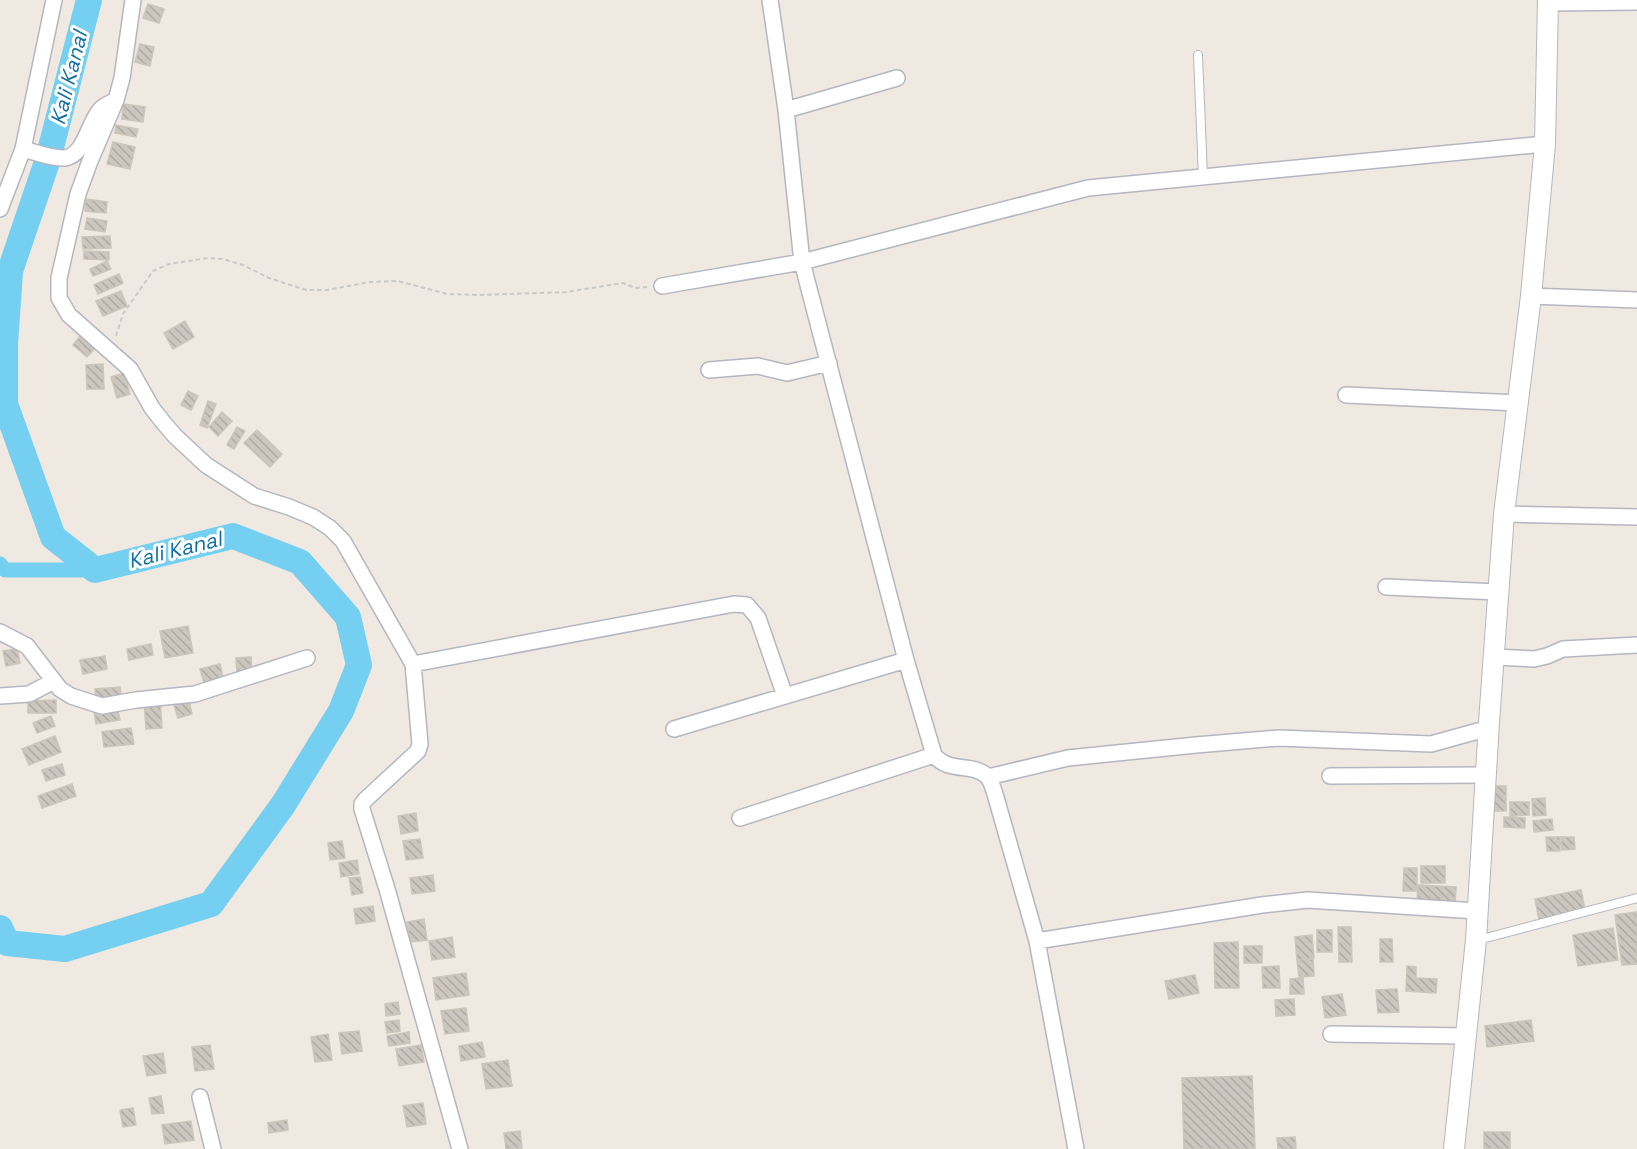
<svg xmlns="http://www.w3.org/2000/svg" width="1637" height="1149" font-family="'Space Grotesk',sans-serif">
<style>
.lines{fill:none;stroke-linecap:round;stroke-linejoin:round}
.canal{stroke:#75cff0;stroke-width:15}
.river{stroke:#75cff0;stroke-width:26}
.building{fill:url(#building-back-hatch);stroke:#cbc5ba;stroke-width:1.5}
.service-casing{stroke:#b4b7c1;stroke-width:10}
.minor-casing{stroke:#b4b7c1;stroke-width:18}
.tertiary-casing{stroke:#b4b7c1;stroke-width:22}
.path{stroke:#c9c9c9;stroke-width:2;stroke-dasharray:4.5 3;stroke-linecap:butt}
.service{stroke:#fff;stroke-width:8}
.minor{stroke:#fff;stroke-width:15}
.tertiary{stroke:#fff;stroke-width:20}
.labels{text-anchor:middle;stroke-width:6;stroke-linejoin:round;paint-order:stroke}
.water-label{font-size:21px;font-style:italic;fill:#0d6fa3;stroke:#fff}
</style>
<defs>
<pattern id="building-back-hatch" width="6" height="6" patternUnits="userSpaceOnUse" patternTransform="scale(1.5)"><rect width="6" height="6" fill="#cbc7bf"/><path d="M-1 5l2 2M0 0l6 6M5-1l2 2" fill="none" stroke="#afaba4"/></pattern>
</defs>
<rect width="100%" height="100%" fill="#efe9e1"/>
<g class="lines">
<path class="canal" d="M0,564L5,570H95"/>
<path class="river" d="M0,928L7,943L65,949L211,904L283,805L341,711L359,665L348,617L300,562L233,536L95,570L53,537L5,404V344L10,271L48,159L89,0"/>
</g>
<path class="building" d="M148,4L164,9L159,23L143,18Z
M140,44L154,47L150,66L135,62Z
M123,104L145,107L143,122L122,119Z
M116,125L138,129L136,137L115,133Z
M113,142L135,147L130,169L107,164Z
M86,199L107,202L106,213L85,211Z
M87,218L107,221L105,232L85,229Z
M110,236L111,248L83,249L82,237Z
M84,251L109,252V260L84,259Z
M107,261L111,269L93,276L90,269Z
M119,274L123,283L98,294L94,285Z
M121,291L127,306L103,316L96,301Z
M185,321L194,337L173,349L164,333Z
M82,334L97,346L87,357L73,345Z
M103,364L104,389H87L86,365Z
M124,373L130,394L117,398L111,377Z
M188,391L198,396L191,410L181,405Z
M208,401L216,404L207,428L200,425Z
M222,412L232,421L218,436L209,427Z
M237,427L245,431L234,449L227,445Z
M257,430L282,454L270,467L244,443Z
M188,626L193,653L165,658L160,631Z
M151,644L153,655L129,660L127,649Z
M17,649L20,663L6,666L3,651Z
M105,656L107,669L83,674L80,660Z
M251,657L252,672H237L236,658Z
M220,664L223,678L204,683L200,669Z
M120,687L122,701L97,704L95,689Z
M160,699L162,728L146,729L144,700Z
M56,700V713H28V701Z
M189,701L192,714L178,718L174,705Z
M117,707L120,720L96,724L94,711Z
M51,716L55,726L37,733L33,723Z
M131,728L134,744L104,747L102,732Z
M55,736L61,752L29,765L22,749Z
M62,764L65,775L46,781L42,770Z
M72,784L76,796L42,808L38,796Z
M1493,786H1506V811H1493Z
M1545,798L1546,815L1533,816L1532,799Z
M1510,802H1529V815L1510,816Z
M416,813L418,831L401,834L398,816Z
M1504,817L1525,818V828L1504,827Z
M1552,819L1553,830L1534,832L1533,821Z
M1546,837H1560V851H1547Z
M1561,837H1574L1575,849L1562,850Z
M420,839L423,858L406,860L403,841Z
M342,841L345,858L330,860L328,843Z
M357,860L359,874L341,877L339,863Z
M1421,866H1445V883H1421Z
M1404,868H1417V891H1403Z
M433,875L435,891L412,894L410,878Z
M360,877L363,893L352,895L349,878Z
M1418,885L1456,887L1455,906L1417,904Z
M1581,890L1585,910L1539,920L1535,899Z
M373,906L375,921L356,924L354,909Z
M1637,912V964L1622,965L1615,915Z
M424,919L427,940L410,942L407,922Z
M1338,927H1351L1352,962H1339Z
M1613,928L1618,960L1578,966L1573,935Z
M1317,930H1332V952H1317Z
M1312,935L1314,958L1297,960L1295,937Z
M452,937L455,957L432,960L429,941Z
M1380,939H1392L1393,962H1380Z
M1238,942L1239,988H1215L1214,943Z
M1244,946H1262V963H1244Z
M1313,959L1314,976L1299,977L1297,960Z
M1279,966L1280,988H1263L1262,967Z
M1407,966L1416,967V978L1437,979L1436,993L1406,991Z
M466,973L469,995L436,1000L433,978Z
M1195,975L1199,993L1169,999L1165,981Z
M1303,978L1304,994H1290V979Z
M1397,989L1399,1012L1378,1013L1376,990Z
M1342,994L1346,1015L1325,1018L1322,997Z
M1294,999L1295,1015L1276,1016L1275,1000Z
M398,1002L400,1014L386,1016L385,1004Z
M466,1008L469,1031L445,1034L441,1011Z
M399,1020L400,1031L387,1033L385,1022Z
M1531,1020L1534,1041L1487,1047L1485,1026Z
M359,1031L362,1051L342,1054L339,1033Z
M409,1032L410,1043L389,1046L387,1036Z
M328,1034L332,1060L315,1062L311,1037Z
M482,1042L485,1057L461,1061L459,1046Z
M210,1045L214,1069L195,1071L192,1047Z
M421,1045L424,1062L399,1066L396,1049Z
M163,1053L166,1073L147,1076L143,1056Z
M508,1060L512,1086L486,1089L482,1064Z
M1252,1076L1255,1149H1184L1182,1078Z
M161,1096L164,1113L152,1114L149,1098Z
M423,1103L426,1124L407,1127L403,1106Z
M133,1108L136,1125L123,1127L120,1110Z
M287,1120L288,1130L269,1133L268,1123Z
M191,1121L194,1140L165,1144L162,1125Z
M520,1131L522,1148L506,1149L504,1133Z
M1484,1132H1510V1149H1484Z
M1295,1137L1296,1149H1278L1277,1138Z"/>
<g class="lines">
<g class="service-casing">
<path id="service" d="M1198,55L1203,177
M1478,940L1637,898"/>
</g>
<g class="minor-casing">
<path id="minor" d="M133,0L122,78L116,100L90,161L78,194L59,278V298L69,315L130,369L152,408L163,422L175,436L206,465L254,496L289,507L313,517L330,528L343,541L413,664L734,604L747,605L758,618L785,696
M770,0L786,110L802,262L906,660L934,755C950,774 971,762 987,776C991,780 993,788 995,794L1037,941L1076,1149
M1548,3L1637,2
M786,110L897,78
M23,149L54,0
M0,209L23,149C35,152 52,159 65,158C85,155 88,123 100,110C104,105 111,103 116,100
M662,286L802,262L1088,188L1545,144
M1531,296L1637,300
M709,370L758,366L787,373L829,363
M1346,395L1518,403
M1504,514L1637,517
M1386,587L1498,592
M0,632L27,646L60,689L71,696L102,706L136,700L195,694L307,658
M1494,657L1534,659L1547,656L1563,649L1637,645
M413,664L420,744L418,751L365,800L362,804V809L387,889L460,1149
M0,696L29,694L54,681
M674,729L906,660
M1330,776L1486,775
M988,777L1068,758L1196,745L1279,738L1431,744L1478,731L1488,730
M740,818L934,755
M1037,941L1262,905L1308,900L1477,911
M1331,1034L1465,1036
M200,1097L213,1149"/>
</g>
<g class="tertiary-casing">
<path id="tertiary" d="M1454,1149L1476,940L1489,722L1504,514L1531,296L1545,144L1548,0"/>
</g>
<path class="path" d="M116,336L123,314L153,271L169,264L208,258L223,259L243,265L269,278L306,290H327L370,282L398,281L447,294L478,295L566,292L623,283L635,288L647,287"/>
<use href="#service" class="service"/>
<use href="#minor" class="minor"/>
<use href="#tertiary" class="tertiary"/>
</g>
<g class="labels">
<g class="water-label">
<text transform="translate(69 78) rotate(-76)" y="7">Kali Kanal</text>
<text transform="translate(175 550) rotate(-14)" y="7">Kali Kanal</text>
</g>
</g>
</svg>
